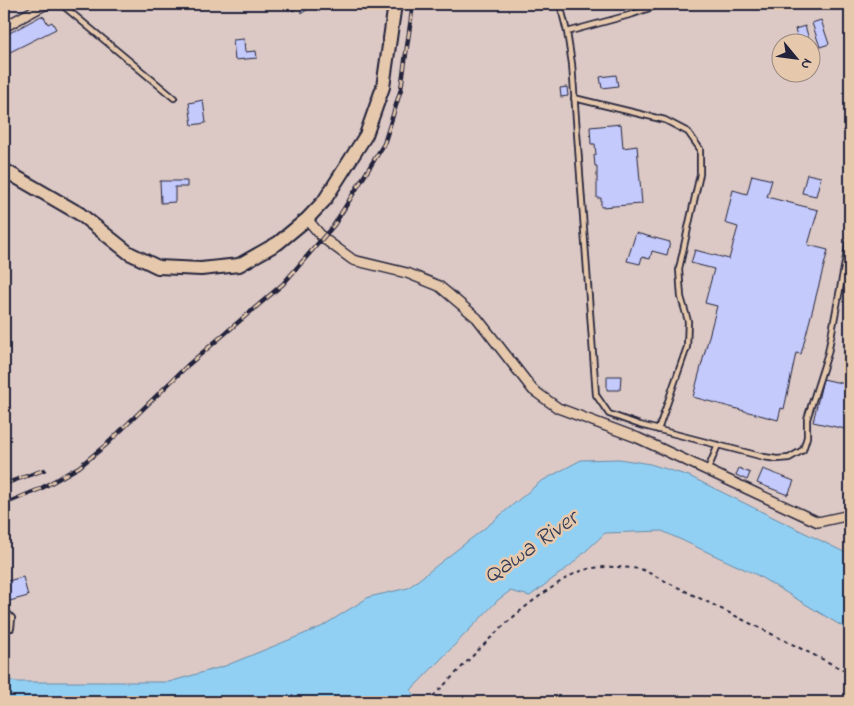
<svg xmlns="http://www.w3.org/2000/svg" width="854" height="706" font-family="'Indie Flower',sans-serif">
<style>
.water{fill:#92d0f3;stroke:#658aa9}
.building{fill:#c4cafc;stroke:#22223b}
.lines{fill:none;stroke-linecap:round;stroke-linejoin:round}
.lane-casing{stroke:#22223b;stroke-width:8}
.street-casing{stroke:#22223b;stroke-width:12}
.secondary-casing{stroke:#22223b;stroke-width:16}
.path{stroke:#22223b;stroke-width:2;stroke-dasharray:4 4;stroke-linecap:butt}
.lane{stroke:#e6c9ad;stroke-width:4.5}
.street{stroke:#e6c9ad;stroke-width:9}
.secondary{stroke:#e6c9ad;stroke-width:12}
.rail-casing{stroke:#22223b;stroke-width:4.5}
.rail{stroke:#e6c9ad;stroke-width:2.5;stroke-dasharray:8;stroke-linecap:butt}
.labels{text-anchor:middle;stroke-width:5;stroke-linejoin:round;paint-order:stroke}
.water-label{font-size:24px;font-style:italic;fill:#333c57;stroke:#e6c9ad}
</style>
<rect width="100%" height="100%" fill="#dcc9c5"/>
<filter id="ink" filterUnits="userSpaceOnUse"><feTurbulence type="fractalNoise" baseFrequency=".02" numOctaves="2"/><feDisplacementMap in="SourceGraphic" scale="10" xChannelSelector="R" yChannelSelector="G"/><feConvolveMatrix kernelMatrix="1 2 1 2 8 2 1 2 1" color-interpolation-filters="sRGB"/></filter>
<g filter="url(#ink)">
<path class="water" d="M619,459L650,464L689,476L850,555V631L757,575L662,531L605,533L571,565L530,596L510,591L498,600L411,690L416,702H402L399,700L395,702H4V678L15,682H169L225,666L321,627L369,597L408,588L490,524L540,482L581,460Z"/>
<path class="building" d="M289,4H307L310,8L302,13L299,7L293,11Z
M41,16L44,17L48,24L52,22L56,29L8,53L4,45V36Z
M821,20L829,44L820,47L812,23Z
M805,26L810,42H799L795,29Z
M244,39L245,52L256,51L257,58L235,60L233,40Z
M616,75L618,86L602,88L600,77Z
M567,87L568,96L561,97L560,88Z
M203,100L206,123L192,125L189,103Z
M621,124L623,148L637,146L642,204L601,207V198H597V166H595L594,155H596L595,144H591L590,127Z
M847,125H850V150H848Z
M807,174L821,177L816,196L802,193Z
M752,175L772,180L767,197L818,210L808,245L828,250L801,354L796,353L784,409L781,408L778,420L693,397L717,306L705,303L714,269L691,263L695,250L729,259L738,227L725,223L733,190L747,194Z
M160,181H187V187H175V202L161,203Z
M636,233L670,242L667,255L652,251L650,259L642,257L640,264L627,261Z
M607,376H621L620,390H607Z
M823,379L850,385V430L813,422Z
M739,468L750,473L747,480L736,475Z
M763,469L794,481L788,495L757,483Z
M23,577L28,596L6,602L4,582Z"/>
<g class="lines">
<g class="lane-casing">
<path id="lane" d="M61,4L174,98
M560,4L567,32L572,64L596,395L609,414L640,425L764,457L777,459L789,458L803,450L807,437V419L828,353L850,236
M833,4L850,7
M567,32L633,14L661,4
M574,98L665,120L688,132L700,149V174L679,269L681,297L688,321L687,347L658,430
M708,469L718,445
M4,610L12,618L11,628"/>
</g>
<g class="street-casing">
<path id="street" d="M4,27L46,4
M307,219L323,238L353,260L407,273L439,286L477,318L533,390L558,408L638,438L818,522L850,515"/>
</g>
<g class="secondary-casing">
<path id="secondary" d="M4,170L80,214L129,253L158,267L201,269L239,265L278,243L307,219L324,201L366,135L383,87L395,4"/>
</g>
<path class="path" d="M427,702C466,665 499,624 544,593C556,585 570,574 584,570C602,565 622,567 641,569L850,673"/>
<use href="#lane" class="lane"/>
<use href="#street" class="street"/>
<use href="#secondary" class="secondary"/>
<g class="rail-casing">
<path id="rail" d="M4,484L44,470
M4,504L40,489L79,467L107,444L188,365L283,284L334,225L384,144L401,89L413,4"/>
</g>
<use href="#rail" class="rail"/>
</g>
</g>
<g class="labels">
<g class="water-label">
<text transform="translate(530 546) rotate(-35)" y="8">Qawa River</text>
</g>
</g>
<rect width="854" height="706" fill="none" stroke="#e6c9ad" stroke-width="20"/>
<rect x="10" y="10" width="834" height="686" fill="none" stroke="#22223b" stroke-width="2" filter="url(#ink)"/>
<g transform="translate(796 58) rotate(119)"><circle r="24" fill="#e6c9ad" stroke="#98867f"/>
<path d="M0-4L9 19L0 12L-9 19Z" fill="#22223b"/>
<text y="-8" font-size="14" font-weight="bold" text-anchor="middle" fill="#22223b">N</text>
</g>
</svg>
